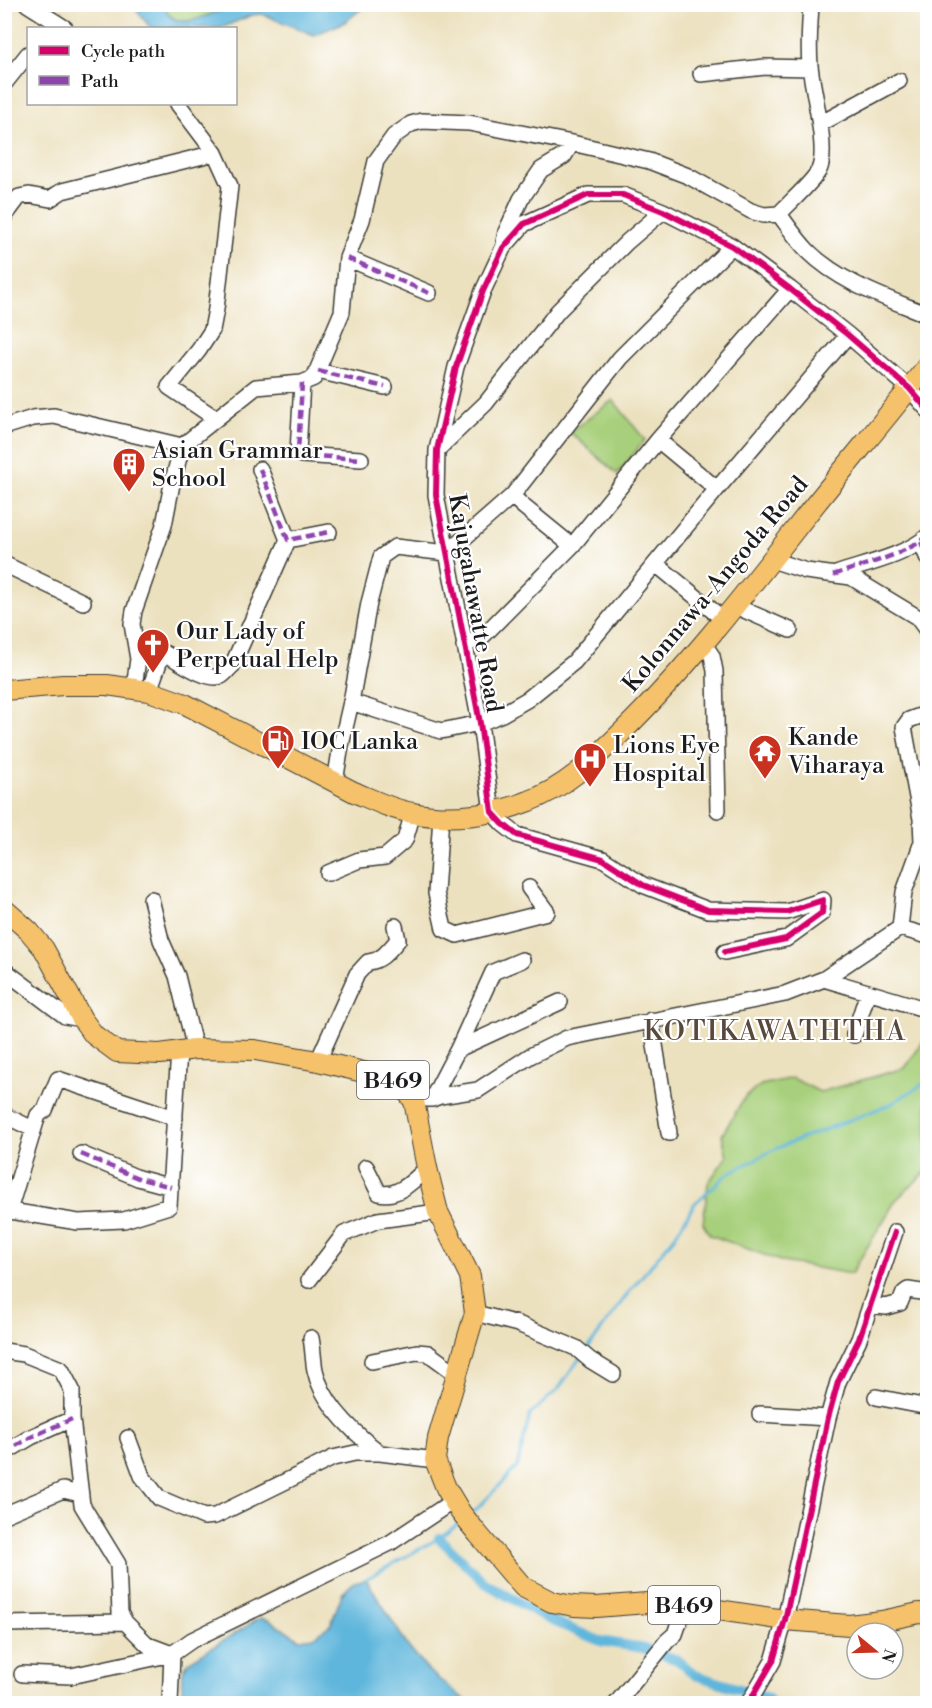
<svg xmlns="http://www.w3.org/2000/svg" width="932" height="1708" font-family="'Libre Bodoni',serif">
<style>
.green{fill:#a8d07b;stroke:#62764c;stroke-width:1.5}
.water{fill:#5fb6dc;stroke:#3e697c;stroke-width:1.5}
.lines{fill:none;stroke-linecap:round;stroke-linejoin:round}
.stream{stroke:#5fb6dc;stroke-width:3}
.canal{stroke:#5fb6dc;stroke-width:10}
.minor-casing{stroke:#3b3a34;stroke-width:18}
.major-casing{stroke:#3b3a34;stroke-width:22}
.minor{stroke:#fff;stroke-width:15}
.major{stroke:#f5c16b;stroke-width:20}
.quiet{stroke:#8e44ad;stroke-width:4.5;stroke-dasharray:9 4.5;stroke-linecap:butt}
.cycleway-casing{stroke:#fff;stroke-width:10}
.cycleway{stroke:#d6006c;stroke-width:6}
.labels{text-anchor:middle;stroke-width:4.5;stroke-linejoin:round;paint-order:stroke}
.shield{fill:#fff;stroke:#606060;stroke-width:1.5}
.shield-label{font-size:22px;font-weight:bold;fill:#1c1c1c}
.poi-label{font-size:24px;fill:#1c1c1c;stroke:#fff;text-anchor:start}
.street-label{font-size:24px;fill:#1c1c1c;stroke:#fff}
.quarter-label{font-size:27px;letter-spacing:1.5px;fill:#59483c;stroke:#fff}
</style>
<rect width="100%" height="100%" fill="#fff"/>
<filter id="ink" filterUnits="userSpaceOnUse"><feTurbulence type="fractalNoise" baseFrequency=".0167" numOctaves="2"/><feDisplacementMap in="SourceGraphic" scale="12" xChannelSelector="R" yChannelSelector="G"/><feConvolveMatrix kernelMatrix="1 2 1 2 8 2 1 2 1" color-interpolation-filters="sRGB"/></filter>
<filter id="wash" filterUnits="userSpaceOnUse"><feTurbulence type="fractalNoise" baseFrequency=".008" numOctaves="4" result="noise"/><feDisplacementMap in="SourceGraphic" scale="24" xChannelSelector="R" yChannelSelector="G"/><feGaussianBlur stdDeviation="1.35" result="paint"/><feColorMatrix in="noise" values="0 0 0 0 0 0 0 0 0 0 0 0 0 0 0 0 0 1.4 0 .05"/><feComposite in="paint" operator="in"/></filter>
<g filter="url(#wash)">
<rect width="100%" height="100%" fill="#ece1bf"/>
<path class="green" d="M165,5H237C217,12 172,37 165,5Z
M613,400L645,440L617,474L570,432Z
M927,1036V1171L896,1200L851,1274L783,1262L710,1235L703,1223L708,1183L727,1156L722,1135L744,1098L761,1085L792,1078L820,1092L905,1068Z"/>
<path class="water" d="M292,4L303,7L311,4L366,5L345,22L314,35L262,14L252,15L221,28H151L132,5H165C172,39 215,10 235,5C249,2 277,4 292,4Z
M366,1579L409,1648L429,1671L469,1703L191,1704C179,1693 179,1675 188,1662L260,1618L269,1620L300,1639L314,1637L331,1624L342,1594L354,1582Z"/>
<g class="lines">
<path class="stream" d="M586,1351L629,1292L675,1236L695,1203L729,1173L775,1149L891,1104L928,1081
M472,1514L517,1467L530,1415L559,1388L580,1358
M366,1579L439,1538L459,1523"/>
<path class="canal" d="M439,1538L485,1583L550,1620L600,1641L643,1648L678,1660L695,1675L768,1698L772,1704"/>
</g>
</g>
<g filter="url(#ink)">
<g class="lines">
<g class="minor-casing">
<path id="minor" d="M27,4L65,28
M701,74L765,67L810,68
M4,84L28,54
M178,104L215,153L230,186L216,309L212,330L199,350L169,387L215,418
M820,124L899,81
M779,214C788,226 797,240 808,251C840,283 887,298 928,315
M4,217L19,197L29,195L50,199L62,191L215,153
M504,242L506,232L521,199L541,170L564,156L572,143
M732,246L620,358L512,496L447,553L395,547L381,557L369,603L351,702L441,731L480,723L502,714L528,699L574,662L717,489L848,335
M347,258L429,293
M318,371L385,387
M302,383L298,452L301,455L361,459
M4,427L33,418L54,416L182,446L256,387L302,383L314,378L342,312L347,258L362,220L376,161L394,136L411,124L422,121L469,123L572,143L649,161L688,176L751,211L764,215L779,214C788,204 814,181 819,170C829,149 812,90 810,65C808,44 810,25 811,4
M658,440L717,489
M437,450L486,403L558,311L627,242L663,211
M260,469L288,540L329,532
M512,496L524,507L572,546
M921,542L928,559
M772,560L806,571L851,577L917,617L928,632
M4,564L83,602
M656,564L724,620
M836,574C865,564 905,556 928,536
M735,606L790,630
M704,644L712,656L715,671L718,810
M464,646L484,635L572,546L658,440L790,289
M134,688L138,659L132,624L134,611L164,525L172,484L182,446
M149,691L160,660L166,654C177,660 208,682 221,676C225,674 229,668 232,666L288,540
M335,782L341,745L351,702
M441,816L436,893L444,929L457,935L547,912L529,888
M328,873L359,860L385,857L405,840L413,813
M151,899L161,940L177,976L195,1049
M900,928L928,936
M725,952L786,939L822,913L823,900L787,912L708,910L643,885L603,859L517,835L503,824L492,812L480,723L436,495L437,450L456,367L483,291L503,248L524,224L588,195H623L663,211L732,246L790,289L848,335L909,388L928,410
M4,970L65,1016L82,1019
M824,979L928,1010
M651,1020L669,1133
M854,1035L868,992
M458,1049L493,972L522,960
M318,1061L357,974L368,962C382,961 389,950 398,940L395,926
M427,1099H432L458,1049L560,1002
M432,1099L440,1096L478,1090L530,1056L567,1038L785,994L824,979L900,928L904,892L922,842L921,819L904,727L909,720L928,713
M4,1114L8,1117L33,1129
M81,1154L138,1178L171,1187
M366,1167L379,1193C398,1198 414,1180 427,1168
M4,1206L11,1204L38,1115L45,1110L58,1079L175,1118
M4,1210L78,1222L124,1220L169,1206L179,1051
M309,1280L344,1234L378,1220L438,1212
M870,1305L886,1307L900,1303L904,1293L908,1290L928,1293
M475,1313L518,1324L576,1348L590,1360L613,1374
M311,1338C313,1348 313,1360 315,1370C322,1404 354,1433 380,1453
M4,1351L24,1354L61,1369L72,1390V1419L82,1505L118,1564L120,1613L125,1622L148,1645L172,1654
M372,1361L417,1352L428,1353L458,1375
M876,1397L928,1407
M760,1414L828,1418
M128,1438L142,1476L159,1498L204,1517L215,1516L333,1458L355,1453H380L435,1460
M4,1453L31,1437L72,1419
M4,1515L63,1490L80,1494
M4,1624L125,1622
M22,1674L71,1676L172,1654
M170,1704L172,1654L192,1640L390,1543L453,1501
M616,1704L667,1641L675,1634L685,1605
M748,1704L773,1661L785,1620L828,1418L838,1382L859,1339L895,1232"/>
</g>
<g class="major-casing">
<path id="major" d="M4,690L63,685H107L149,691L185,704L354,792C373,800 393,810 413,813C451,821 494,815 529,801C567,787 595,758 623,731C686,669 740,600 794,531C838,475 884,421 928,365
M4,909L29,931L44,949L82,1019L94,1035L117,1052L160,1054L195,1049L255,1050L318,1061L392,1079L401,1084L414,1101L427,1168L438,1212L470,1276L475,1313L438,1438L435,1460L446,1488L461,1513L478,1534L523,1587L552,1602L574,1606L596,1607L647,1603L685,1605L785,1620L849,1625L882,1621L919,1613L928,1614"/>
</g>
<use href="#minor" class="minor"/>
<use href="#major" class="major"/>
<path class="quiet" d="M347,258L429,293
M318,371L385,387
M302,383L298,452L301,455L361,459
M260,469L288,540L329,532
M921,542L928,559
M833,575C862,565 905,555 928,536
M81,1154L138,1178L171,1187
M4,1453L31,1437L72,1419"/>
<g class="cycleway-casing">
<path id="cycleway" d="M725,952L786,939L822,913L823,900L787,912L708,910L643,885L603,859L517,835L503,824L492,812L480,723L436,495L437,450L456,367L483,291L503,248L524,224L588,195H623L663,211L732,246L790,289L848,335L909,388L928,410
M748,1704L773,1661L785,1620L828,1418L838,1382L859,1339L895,1232"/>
</g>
<use href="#cycleway" class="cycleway"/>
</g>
</g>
<defs>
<g id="building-pin" transform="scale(1.725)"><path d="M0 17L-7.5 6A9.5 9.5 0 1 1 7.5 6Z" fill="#c8321e" stroke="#fff"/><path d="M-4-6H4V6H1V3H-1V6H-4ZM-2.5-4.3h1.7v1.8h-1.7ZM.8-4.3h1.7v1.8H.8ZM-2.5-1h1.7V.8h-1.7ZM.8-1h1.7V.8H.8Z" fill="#fff"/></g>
<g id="church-pin" transform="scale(1.725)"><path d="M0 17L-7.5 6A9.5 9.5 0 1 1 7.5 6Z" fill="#c8321e" stroke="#fff"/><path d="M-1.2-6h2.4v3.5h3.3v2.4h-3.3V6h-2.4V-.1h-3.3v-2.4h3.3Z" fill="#fff"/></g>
<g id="fuel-pin" transform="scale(1.725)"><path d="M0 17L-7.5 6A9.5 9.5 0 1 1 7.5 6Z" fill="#c8321e" stroke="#fff"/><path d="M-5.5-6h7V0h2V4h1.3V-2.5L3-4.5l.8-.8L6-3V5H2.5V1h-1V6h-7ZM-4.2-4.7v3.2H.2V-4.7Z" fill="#fff"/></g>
<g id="temple-pin" transform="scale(1.725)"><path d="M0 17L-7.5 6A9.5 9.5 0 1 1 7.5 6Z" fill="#c8321e" stroke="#fff"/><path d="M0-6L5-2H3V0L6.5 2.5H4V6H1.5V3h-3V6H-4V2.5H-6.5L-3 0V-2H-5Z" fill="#fff"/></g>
<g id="hospital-pin" transform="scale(1.725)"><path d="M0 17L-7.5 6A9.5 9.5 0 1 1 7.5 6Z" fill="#c8321e" stroke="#fff"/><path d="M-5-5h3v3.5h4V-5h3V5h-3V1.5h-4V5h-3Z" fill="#fff"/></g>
</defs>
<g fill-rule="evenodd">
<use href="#building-pin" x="129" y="464"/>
<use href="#church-pin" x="153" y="645"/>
<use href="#fuel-pin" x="278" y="741"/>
<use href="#temple-pin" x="765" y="751"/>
<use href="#hospital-pin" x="590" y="759"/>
</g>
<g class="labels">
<g class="shield">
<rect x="357" y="1061" width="72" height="38" rx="4.5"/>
<rect x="648" y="1586" width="72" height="38" rx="4.5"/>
</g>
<g class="shield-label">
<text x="393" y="1088">B469</text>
<text x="684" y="1613">B469</text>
</g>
<g class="poi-label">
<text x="152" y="458">Asian Grammar<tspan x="152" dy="28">School</tspan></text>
<text x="176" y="639">Our Lady of<tspan x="176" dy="28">Perpetual Help</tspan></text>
<text x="788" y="745">Kande<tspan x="788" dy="28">Viharaya</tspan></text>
<text x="301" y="749">IOC Lanka</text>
<text x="613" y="753">Lions Eye<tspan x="613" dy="28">Hospital</tspan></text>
</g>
<g class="street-label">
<text transform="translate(715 584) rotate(-50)" y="8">Kolonnawa-Angoda Road</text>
<text transform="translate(476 603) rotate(80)" y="8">Kajugahawatte Road</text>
</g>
<g class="quarter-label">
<text x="775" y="1040">KOTIKAWATHTHA</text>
</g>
</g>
<rect width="932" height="1708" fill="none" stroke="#fff" stroke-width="24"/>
<rect x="27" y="27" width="210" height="78" fill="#ffffff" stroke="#a4a4a4" stroke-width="1.5"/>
<rect x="39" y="46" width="30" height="9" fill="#d6006c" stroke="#a4a4a4" stroke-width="1.5"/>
<text x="81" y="57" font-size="18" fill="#1c1c1c">Cycle path</text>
<rect x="39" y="76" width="30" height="9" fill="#8e44ad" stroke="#a4a4a4" stroke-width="1.5"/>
<text x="81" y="87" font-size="18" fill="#1c1c1c">Path</text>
<g transform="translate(875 1651) rotate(109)"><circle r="28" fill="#ffffff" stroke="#a4a4a4" stroke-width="1.5"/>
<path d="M0-4.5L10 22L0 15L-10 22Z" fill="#c8321e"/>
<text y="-9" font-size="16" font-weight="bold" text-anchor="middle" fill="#1c1c1c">N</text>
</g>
</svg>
